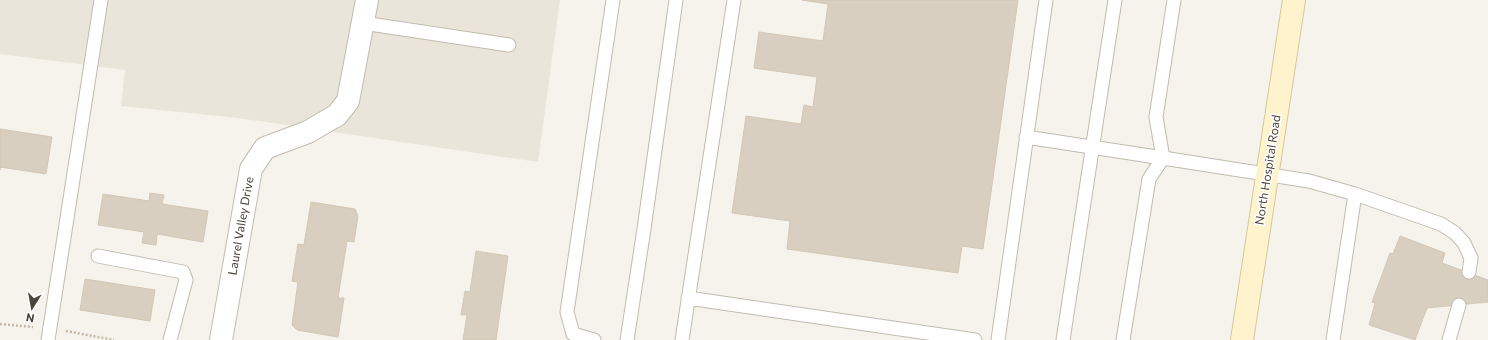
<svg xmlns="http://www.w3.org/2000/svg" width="1488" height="340" font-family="Commissioner,sans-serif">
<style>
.residential{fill:#eae5da}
.building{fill:#d8cfc1;stroke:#d3c7b4}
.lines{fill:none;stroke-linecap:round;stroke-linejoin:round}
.lane-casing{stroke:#c2bbae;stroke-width:15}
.street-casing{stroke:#c2bbae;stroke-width:24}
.secondary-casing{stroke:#d6c79b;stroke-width:24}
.path{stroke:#c4b79f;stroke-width:2.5;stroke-dasharray:2 2;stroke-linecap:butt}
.lane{stroke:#fff;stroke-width:13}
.street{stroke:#fff;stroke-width:22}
.secondary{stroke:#fff3cd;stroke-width:22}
.labels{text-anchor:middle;stroke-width:3;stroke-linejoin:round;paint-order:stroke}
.street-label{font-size:12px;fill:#4b4439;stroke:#fff}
</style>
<rect width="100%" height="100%" fill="#f6f3ec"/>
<path class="residential" d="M0,0H560L538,162L238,118L121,106L125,70L0,54Z"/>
<path class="building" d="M802,0H1018L983,249L962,246L958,273L787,249L790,221L732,213L746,116L801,124L804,105L813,107L817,77L754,68L759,32L823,41L828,4Z
M0,129L52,137L46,174L0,167V170Z
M150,193L164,195L162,204L208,211L203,242L157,234L156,245L142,243L144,232L98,225L103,194L149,201Z
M311,202L355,209L358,216L354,242L347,241L338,298H344L338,337L297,330L292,325L298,282L292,281L298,244L304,245Z
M1400,236L1445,253L1442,263L1488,280V302L1427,308L1415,340L1369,325L1375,303L1372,302L1390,253L1393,254Z
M476,251L508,256L496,340H463L467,315H461L465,291L470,292Z
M85,279L155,290L150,321L80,310Z"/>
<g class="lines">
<g class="lane-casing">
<path id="lane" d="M363,23L509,45
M1026,137L1163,158L1156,117L1174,0
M98,256L183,272L186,280L170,340
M688,298L975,340
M48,340L101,0
M594,340L573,334L567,312L613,0
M627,340L644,229L676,0
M682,340L734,0
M998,340L1046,0
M1063,340L1115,0
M1123,340L1149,179L1163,158L1309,181L1355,194L1441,224L1455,233L1464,243L1471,258L1469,272
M1333,340L1355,194
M1449,340L1459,305"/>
</g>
<g class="street-casing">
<path id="street" d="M221,340L251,169L265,148L308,132L337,115L348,101L367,0"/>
</g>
<g class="secondary-casing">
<path id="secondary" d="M1242,340L1294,0"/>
</g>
<path class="path" d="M0,324L33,327
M66,331L114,340"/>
<use href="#lane" class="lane"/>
<use href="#street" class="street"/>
<use href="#secondary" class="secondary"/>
</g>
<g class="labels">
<g class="street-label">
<text transform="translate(1268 170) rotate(-81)" y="4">North Hospital Road</text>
<text transform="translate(241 226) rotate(-80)" y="4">Laurel Valley Drive</text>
</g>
</g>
<g transform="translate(32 308) rotate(191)" stroke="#ffffff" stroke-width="3" paint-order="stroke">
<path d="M0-3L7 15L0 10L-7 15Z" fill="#4b4439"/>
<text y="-6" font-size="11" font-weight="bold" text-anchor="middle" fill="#4b4439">N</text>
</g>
</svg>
